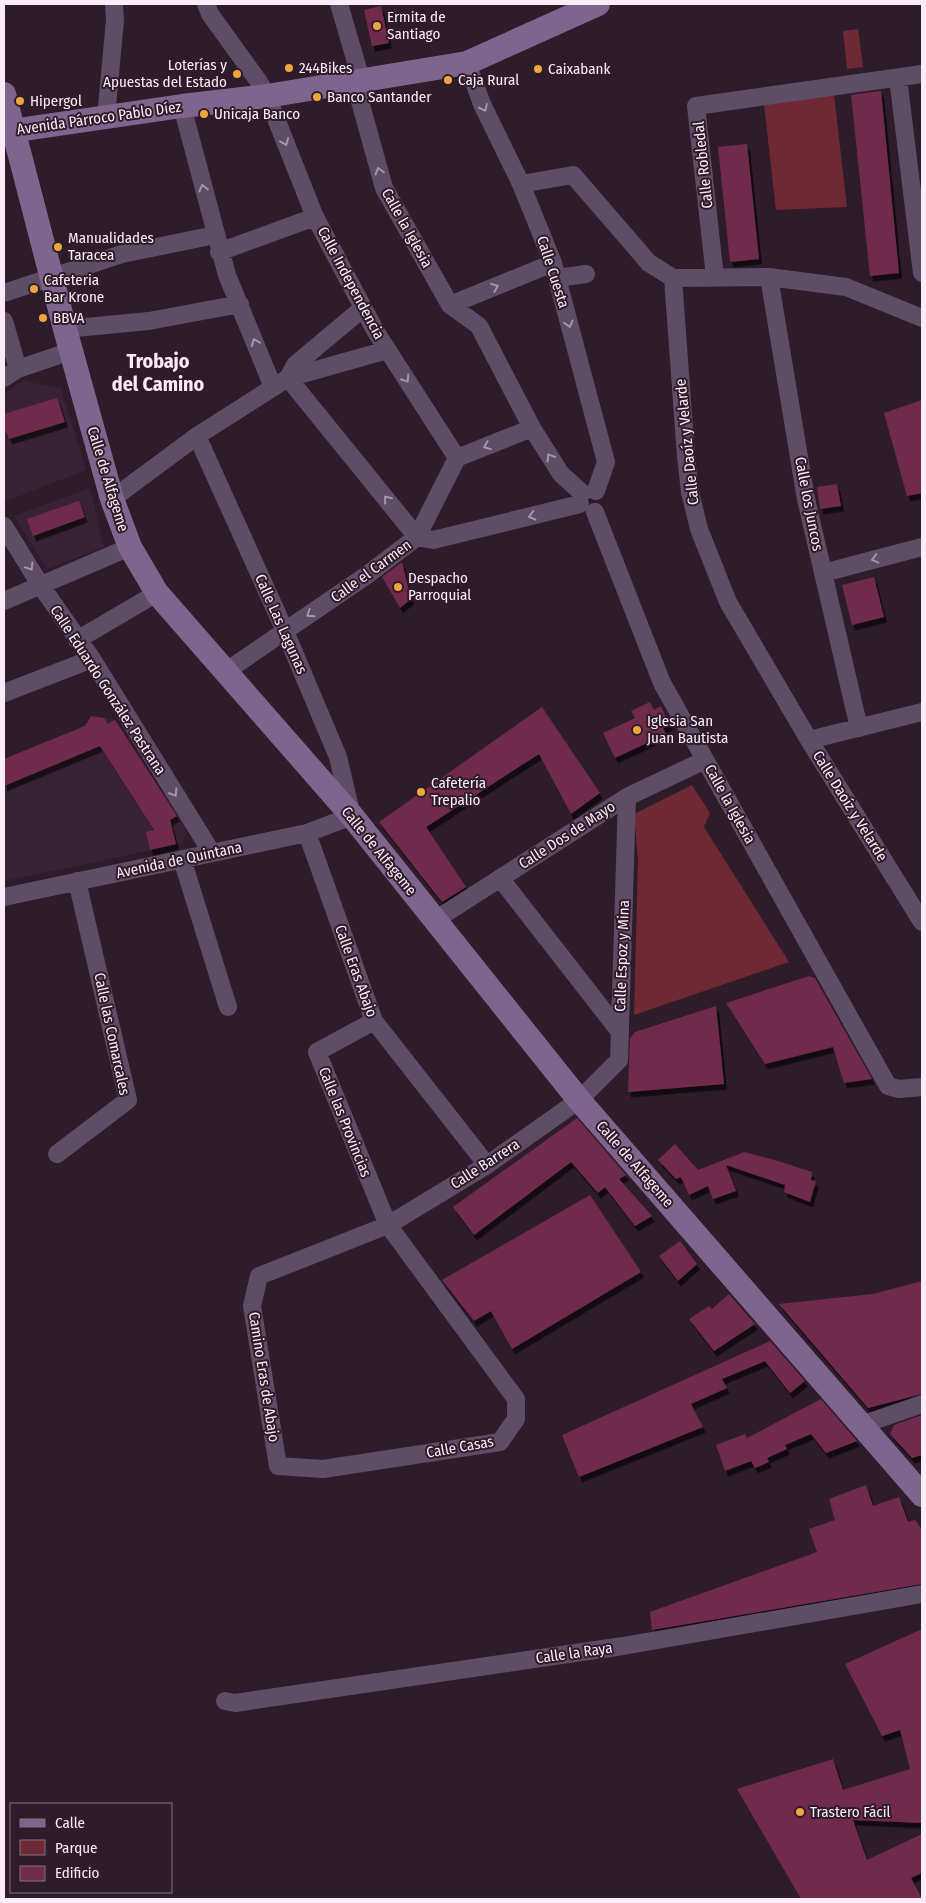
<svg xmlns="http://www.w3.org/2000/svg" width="926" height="1903" font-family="'Fira Sans Condensed',sans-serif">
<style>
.built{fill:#3a2236}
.green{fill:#6f2934}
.building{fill:#6f2c4b;filter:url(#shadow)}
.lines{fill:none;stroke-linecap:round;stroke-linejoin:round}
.street{stroke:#5e4d67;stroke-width:18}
.secondary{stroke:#7f658d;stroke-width:24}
.oneway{stroke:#a495a8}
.poi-dot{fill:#eea73c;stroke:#2e1c2b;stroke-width:2}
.labels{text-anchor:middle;stroke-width:4;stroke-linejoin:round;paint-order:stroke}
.poi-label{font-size:15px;fill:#faedf7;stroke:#2e1c2b;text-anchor:start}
.street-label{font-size:15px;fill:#faedf7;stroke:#2e1c2b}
.district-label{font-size:20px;font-weight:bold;fill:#faedf7;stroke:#2e1c2b}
</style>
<defs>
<filter id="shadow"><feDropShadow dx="3" dy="5.5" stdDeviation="0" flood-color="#0009"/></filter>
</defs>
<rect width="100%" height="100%" fill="#2e1c2b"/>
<path class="built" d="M23,381L61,388L86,470L4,502V394Z
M90,488L104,547L47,569L14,516Z
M91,716L115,720L184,826L186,835L181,844L4,881V759L89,724Z"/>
<path class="green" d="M858,29L863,67L847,69L843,31Z
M834,95L847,207L776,210L764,105Z
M692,785L710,813L704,827L789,962L634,1015L638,860L634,814Z"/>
<path class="building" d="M381,6L389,43L372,46L364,10Z
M881,91L899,273L870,276L851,95Z
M747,144L759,259L730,262L718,147Z
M57,398L65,422L9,439L6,431L4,432V414Z
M922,400V493L907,496L884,413Z
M837,484L841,506L820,509L817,487Z
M79,501L85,517L33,536L27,519Z
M402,562L411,599L400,608L382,577Z
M874,577L884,617L852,625L842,585Z
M650,702L654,710L661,706L670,725L663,728L666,734L615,758L603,733L635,718L631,711Z
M542,707L600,793L571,814L539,754L426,827L466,887L442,902L379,822Z
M91,716L104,718L108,724L115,720L177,816L170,820L176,844L150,850L146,832L154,830L100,746L4,786V759L85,726Z
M809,976L815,978L872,1079L844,1083L833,1047L765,1064L726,1003Z
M716,1006L724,1084L628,1092L630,1038L635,1032Z
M577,1118L626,1175L619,1179L652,1216L635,1226L605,1187L598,1193L571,1162L474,1235L453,1207Z
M675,1144L698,1170L744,1152L778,1161L812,1172L811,1180L816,1181L810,1202L784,1192L785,1185L726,1165L736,1191L713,1199L708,1186L689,1195L681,1177L676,1179L658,1160Z
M590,1195L641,1272L512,1349L491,1311L474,1321L442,1280Z
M680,1241L697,1264L678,1281L659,1256Z
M922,1281V1394L868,1408L779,1304L873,1294Z
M729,1294L755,1324L714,1351L689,1319L709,1306L712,1309Z
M770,1341L805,1381L790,1393L765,1361L722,1379L727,1388L691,1404L703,1427L579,1477L562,1435Z
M821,1399L857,1441L826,1453L811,1434L785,1445L787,1449L767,1458L769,1462L755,1468L751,1461L725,1471L716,1445L745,1434L747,1438Z
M922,1415V1455L912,1458L890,1434L894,1425Z
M866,1485L873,1506L899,1497L908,1522L915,1520L922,1530V1584L652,1630L650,1612L817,1552L809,1529L835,1520L829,1499Z
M922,1629V1823L853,1820L867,1860L922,1834V1873L911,1878L922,1899H801L737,1789L833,1759L843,1790L910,1769L900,1730L882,1736L845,1664Z"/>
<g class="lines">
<path class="street" d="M206,4L210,14L259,82L267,96L315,217L376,332L457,458
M339,4L358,69L355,82L358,94L384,188L450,305L479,326L532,428L561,474L582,493
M467,63L482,104L521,184L553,263L606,462L596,491
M898,78L922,273
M182,106L227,275L273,387
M106,117L115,20L114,4
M521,184L573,175L649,263L673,278L686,456L690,492L699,529L728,602L809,740L922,922
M219,252L315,217
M715,277L696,106L922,74
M769,277L806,499L859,728
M557,278L586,274
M673,278L769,277L846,287L922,318
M4,293L122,254L215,235
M450,305L553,263
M4,321L18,369
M65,329L149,321L240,304
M4,378L18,369L71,351
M288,378L417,537L457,458L532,428
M288,378L295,365L363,308
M112,499L197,436L288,378L387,350
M595,512L662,683L888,1086L899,1089L922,1087
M4,526L41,586L92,659L212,853
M823,573L922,547
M4,601L130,547
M77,640L157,593
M225,672L367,575L417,537L433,540L580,504
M4,693L92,659
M809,740L922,712
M307,833L374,1021L487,1165
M182,859L228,1007
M500,878L620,1032
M4,897L307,833L352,816L338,757L285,631L197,436
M435,920L627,797L705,760
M374,1021L317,1052L388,1225L516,1399V1419L500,1442L323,1469L278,1466L252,1306L259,1276L388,1225L487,1165L579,1100L619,1060L627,797
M57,1154L128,1100L77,881
M861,1425L922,1404
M225,1701L235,1703L623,1646L922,1594"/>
<path class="secondary" d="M4,94L65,329L112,499L130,547L157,593L352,816L579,1100L922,1495
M4,132L182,106L267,96L467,63L598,4"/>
</g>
<defs><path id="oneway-chevron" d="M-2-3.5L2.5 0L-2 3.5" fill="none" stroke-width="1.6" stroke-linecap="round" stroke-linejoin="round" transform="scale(1.25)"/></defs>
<g class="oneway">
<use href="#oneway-chevron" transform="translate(484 108) rotate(65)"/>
<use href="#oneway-chevron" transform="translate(285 142) rotate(68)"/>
<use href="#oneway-chevron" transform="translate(379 171) rotate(-105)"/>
<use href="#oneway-chevron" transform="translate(203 188) rotate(-104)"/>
<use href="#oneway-chevron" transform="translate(495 287) rotate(-22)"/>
<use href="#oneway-chevron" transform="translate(569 324) rotate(75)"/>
<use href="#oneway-chevron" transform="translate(255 342) rotate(-112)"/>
<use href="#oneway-chevron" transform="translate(406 379) rotate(57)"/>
<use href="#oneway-chevron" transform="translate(487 446) rotate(158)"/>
<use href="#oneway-chevron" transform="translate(550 457) rotate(-121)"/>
<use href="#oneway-chevron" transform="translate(387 499) rotate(-129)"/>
<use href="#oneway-chevron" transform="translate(532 516) rotate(166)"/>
<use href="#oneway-chevron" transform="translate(875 559) rotate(165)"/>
<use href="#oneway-chevron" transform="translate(30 567) rotate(58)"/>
<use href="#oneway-chevron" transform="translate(310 614) rotate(146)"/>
<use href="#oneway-chevron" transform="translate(174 793) rotate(58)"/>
</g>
<g class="poi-dot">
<circle cx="377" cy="26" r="5"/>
<circle cx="289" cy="68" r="5"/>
<circle cx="538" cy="69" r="5"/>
<circle cx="237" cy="74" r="5"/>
<circle cx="448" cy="80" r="5"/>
<circle cx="317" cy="97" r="5"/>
<circle cx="20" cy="101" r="5"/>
<circle cx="204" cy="114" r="5"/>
<circle cx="58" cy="247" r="5"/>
<circle cx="34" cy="289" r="5"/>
<circle cx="43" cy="318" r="5"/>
<circle cx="398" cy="587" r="5"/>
<circle cx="637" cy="730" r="5"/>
<circle cx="421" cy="792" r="5"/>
<circle cx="800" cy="1812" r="5"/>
</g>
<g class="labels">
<g class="poi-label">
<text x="387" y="22">Ermita de<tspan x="387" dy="17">Santiago</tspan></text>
<text x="227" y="70" text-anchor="end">Loterías y<tspan x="227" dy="17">Apuestas del Estado</tspan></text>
<text x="299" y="73">244Bikes</text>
<text x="548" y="74">Caixabank</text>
<text x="458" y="85">Caja Rural</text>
<text x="327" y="102">Banco Santander</text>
<text x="30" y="106">Hipergol</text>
<text x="214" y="119">Unicaja Banco</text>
<text x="68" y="243">Manualidades<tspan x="68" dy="17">Taracea</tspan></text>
<text x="44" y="285">Cafeteria<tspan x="44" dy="17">Bar Krone</tspan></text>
<text x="53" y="323">BBVA</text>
<text x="408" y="583">Despacho<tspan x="408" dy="17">Parroquial</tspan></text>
<text x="647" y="726">Iglesia San<tspan x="647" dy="17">Juan Bautista</tspan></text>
<text x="431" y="788">Cafetería<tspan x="431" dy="17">Trepalio</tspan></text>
<text x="810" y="1817">Trastero Fácil</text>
</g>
<g class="street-label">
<text transform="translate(99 118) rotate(-8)" y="5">Avenida Párroco Pablo Díez</text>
<text transform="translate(703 165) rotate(-96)" y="5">Calle Robledal</text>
<text transform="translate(407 228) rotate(61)" y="5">Calle la Iglesia</text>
<text transform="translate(553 272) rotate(72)" y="5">Calle Cuesta</text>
<text transform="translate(351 283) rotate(62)" y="5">Calle Independencia</text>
<text transform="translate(687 442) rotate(-96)" y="5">Calle Daoíz y Velarde</text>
<text transform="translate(108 479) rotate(73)" y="5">Calle de Alfageme</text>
<text transform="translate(809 504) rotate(79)" y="5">Calle los Juncos</text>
<text transform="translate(371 571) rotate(-36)" y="5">Calle el Carmen</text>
<text transform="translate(281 624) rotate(66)" y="5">Calle Las Lagunas</text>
<text transform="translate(108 690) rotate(57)" y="5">Calle Eduardo González Pastrana</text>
<text transform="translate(730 804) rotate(61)" y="5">Calle la Iglesia</text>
<text transform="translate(850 806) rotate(58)" y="5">Calle Daoíz y Velarde</text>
<text transform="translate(567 835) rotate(-33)" y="5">Calle Dos de Mayo</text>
<text transform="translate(379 851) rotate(51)" y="5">Calle de Alfageme</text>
<text transform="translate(179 860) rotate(-12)" y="5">Avenida de Quintana</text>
<text transform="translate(622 956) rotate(-88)" y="5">Calle Espoz y Mina</text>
<text transform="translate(356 971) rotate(70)" y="5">Calle Eras Abajo</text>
<text transform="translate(112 1034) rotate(78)" y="5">Calle las Comarcales</text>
<text transform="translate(345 1122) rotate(68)" y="5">Calle las Provincias</text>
<text transform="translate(485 1164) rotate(-33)" y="5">Calle Barrera</text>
<text transform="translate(635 1164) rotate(49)" y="5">Calle de Alfageme</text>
<text transform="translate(264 1377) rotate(81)" y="5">Camino Eras de Abajo</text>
<text transform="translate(460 1447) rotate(-10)" y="5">Calle Casas</text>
<text transform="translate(574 1653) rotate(-8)" y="5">Calle la Raya</text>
</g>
<g class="district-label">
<text x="158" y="368">Trobajo<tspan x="158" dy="23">del Camino</tspan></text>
</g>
</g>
<rect width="926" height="1903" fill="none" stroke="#faedf7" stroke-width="10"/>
<rect x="10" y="1803" width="162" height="90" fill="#2e1c2b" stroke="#80707d"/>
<rect x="20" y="1819" width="25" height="8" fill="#7f658d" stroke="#80707d"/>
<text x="55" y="1828" font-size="15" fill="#faedf7">Calle</text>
<rect x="20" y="1840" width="25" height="15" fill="#6f2934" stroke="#80707d"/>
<text x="55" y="1853" font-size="15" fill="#faedf7">Parque</text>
<rect x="20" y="1866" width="25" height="15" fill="#6f2c4b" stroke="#80707d"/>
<text x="55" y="1878" font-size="15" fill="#faedf7">Edificio</text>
</svg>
